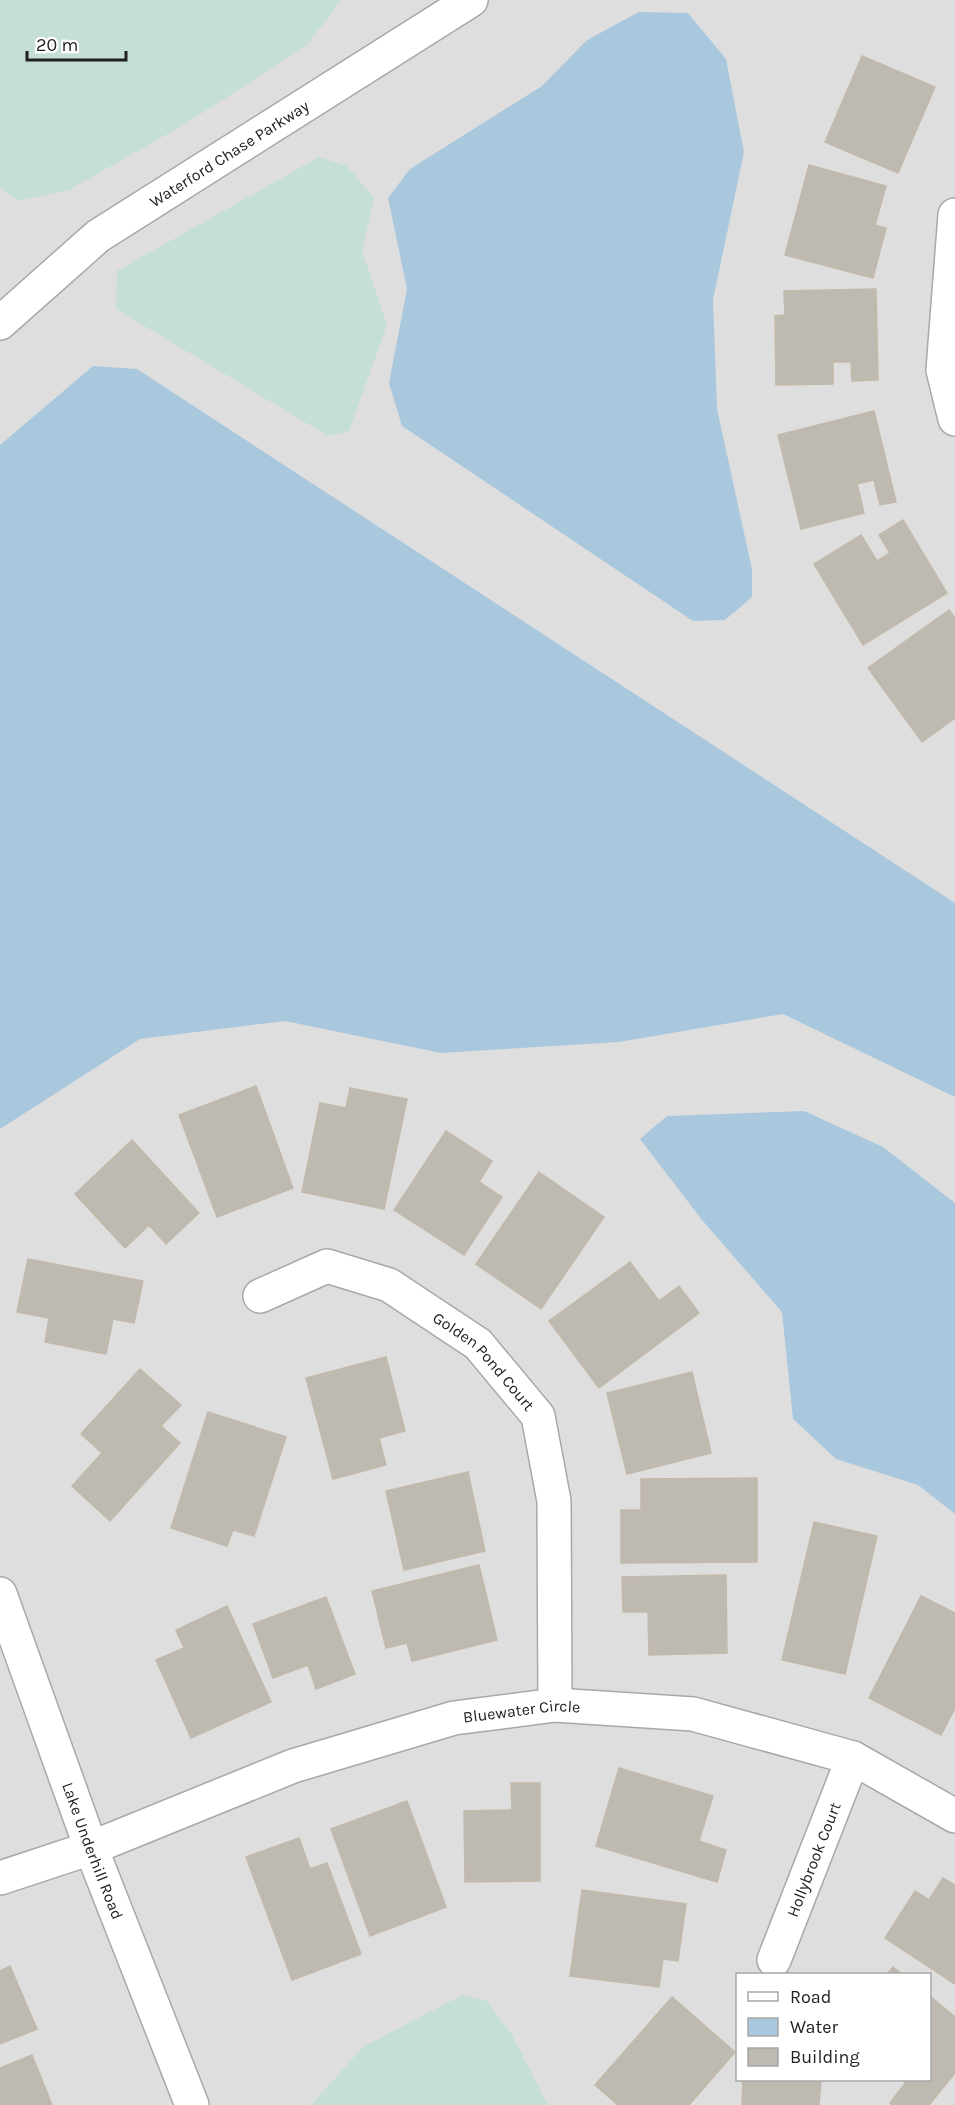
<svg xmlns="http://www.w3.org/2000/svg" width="955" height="2105" font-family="Karla,sans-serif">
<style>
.residential{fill:#dfdede;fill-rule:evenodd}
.wetland{fill:#c5dfd8}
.water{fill:#a9c8de}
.building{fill:#beb9b1;stroke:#c3b9aa;stroke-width:1.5}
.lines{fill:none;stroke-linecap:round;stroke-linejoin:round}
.minor-casing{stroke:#a8a8a8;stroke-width:36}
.minor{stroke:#fff;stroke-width:33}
.labels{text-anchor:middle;stroke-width:4.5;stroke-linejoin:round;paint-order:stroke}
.street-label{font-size:16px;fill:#212121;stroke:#fff}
</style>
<rect width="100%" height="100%" fill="#f1f0e7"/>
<path class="residential" d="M0,0H955V2105H0ZM738,1974H930V2080H738Z"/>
<path class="wetland" d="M0,0H341L308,44L187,123L69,190L19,201L0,189Z
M319,157L347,166L374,198L362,251L387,325L349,431L328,436L116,309L117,271Z
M462,1995L487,2001L512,2035L548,2105H311L363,2047Z"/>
<path class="water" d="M639,12L688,13L726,59L744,152L713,300L717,409L752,569V597L725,620L693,621L402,426L389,383L407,289L388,198L410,169L542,86L587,40Z
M93,366L137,369L955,903V1097L783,1014L619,1042L441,1053L285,1021L140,1039L0,1129V445Z
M804,1111L883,1147L955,1203V1514L918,1485L836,1459L793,1419L782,1312L702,1220L640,1139L667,1116Z"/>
<path class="building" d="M862,56L935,87L898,173L825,142Z
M809,165L886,186L875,225L886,228L873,278L785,255Z
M876,289L878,380L852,381L851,362H833V384L776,385L775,316L785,315L784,291Z
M874,411L896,502L880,505L874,480L857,484L864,513L801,529L778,435Z
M903,520L947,593L863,645L814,564L861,535L877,561L890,553L879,535Z
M949,610L955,618V718L922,742L868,668Z
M256,1086L293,1188L217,1217L179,1115Z
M350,1088L407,1099L384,1209L302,1192L320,1103L346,1108Z
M446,1131L492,1161L479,1182L502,1197L464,1255L394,1210Z
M132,1140L199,1213L166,1244L149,1225L125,1248L75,1194Z
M539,1172L604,1217L541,1309L476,1264Z
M28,1259L143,1281L134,1323L113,1319L106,1354L45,1342L49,1318L17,1312Z
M630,1262L659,1301L679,1286L699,1313L599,1388L549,1321Z
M386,1357L405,1431L379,1438L386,1465L333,1479L306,1378Z
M140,1369L181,1405L161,1426L180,1443L110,1521L72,1486L102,1453L81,1434Z
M692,1372L711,1453L627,1474L607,1393Z
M208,1412L286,1437L254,1536L233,1530L227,1546L171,1528Z
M468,1472L485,1551L404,1570L386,1491Z
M757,1478V1562L621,1563V1510H641V1479Z
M814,1522L877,1536L845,1674L782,1660Z
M479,1565L497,1640L412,1661L407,1643L386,1648L372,1591Z
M726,1575L727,1653L649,1655L648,1612H623L622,1577Z
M921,1596L955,1613V1708L941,1735L869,1698Z
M326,1597L355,1674L316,1689L308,1665L273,1678L253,1624Z
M227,1606L271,1702L191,1738L156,1660L184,1648L176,1630Z
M619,1768L713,1796L699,1841L726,1850L717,1882L596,1846Z
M511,1783H540V1881L465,1882L464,1811L512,1810Z
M407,1801L446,1907L370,1936L331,1829Z
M299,1838L310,1869L327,1863L361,1954L292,1980L246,1857Z
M943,1878L955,1885V1984L885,1938L915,1891L929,1900Z
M582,1890L686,1904L678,1961L663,1959L659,1987L570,1976Z
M10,1966L37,2029L0,2044V1971Z
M893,1967L902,1974H887Z
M930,1996L955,2017V2073L929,2105H892L890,2103L906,2082L903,2080H930Z
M672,1997L735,2052L689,2105H618L595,2085Z
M32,2055L52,2105H0V2068Z
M743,2080H821L819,2105H742Z"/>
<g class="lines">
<g class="minor-casing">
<g id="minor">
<path d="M955,215L943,370L955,419"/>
<path id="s1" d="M0,323L98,236L471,0"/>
<path id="s2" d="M260,1296L327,1266L389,1285L478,1344L538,1416L554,1501L555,1705"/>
<path id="s3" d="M0,1594L91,1848L192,2105"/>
<path id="s4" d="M0,1878L91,1848L293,1766L454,1718L555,1705L693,1714L853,1758L955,1816"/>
<path id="s5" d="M774,1960L853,1758"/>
</g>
</g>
<use href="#minor" class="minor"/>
</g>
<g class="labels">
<g class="street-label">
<text dy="6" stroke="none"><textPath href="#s1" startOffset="286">Waterford Chase Parkway</textPath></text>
<text dy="6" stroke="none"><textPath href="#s2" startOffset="261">Golden Pond Court</textPath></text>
<text dy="6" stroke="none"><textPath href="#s4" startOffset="550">Bluewater Circle</textPath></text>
<text dy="6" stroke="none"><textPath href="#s3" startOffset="273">Lake Underhill Road</textPath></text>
<text dy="6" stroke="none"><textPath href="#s5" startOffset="108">Hollybrook Court</textPath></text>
</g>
</g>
<rect x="736" y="1973" width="195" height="108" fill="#ffffff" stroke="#a6a6a6" stroke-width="1.5"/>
<rect x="748" y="1992" width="30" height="9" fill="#ffffff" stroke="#a6a6a6" stroke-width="1.5"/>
<text x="790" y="2003" font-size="18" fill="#212121">Road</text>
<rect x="748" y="2018" width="30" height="18" fill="#a9c8de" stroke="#a6a6a6" stroke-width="1.5"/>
<text x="790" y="2033" font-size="18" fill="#212121">Water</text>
<rect x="748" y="2048" width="30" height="18" fill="#beb9b1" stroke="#a6a6a6" stroke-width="1.5"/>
<text x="790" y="2063" font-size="18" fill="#212121">Building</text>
<path d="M27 51v9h99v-9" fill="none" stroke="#212121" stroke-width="3"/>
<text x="36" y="51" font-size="18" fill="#212121" stroke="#ffffff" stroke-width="4.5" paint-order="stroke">20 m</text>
</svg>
